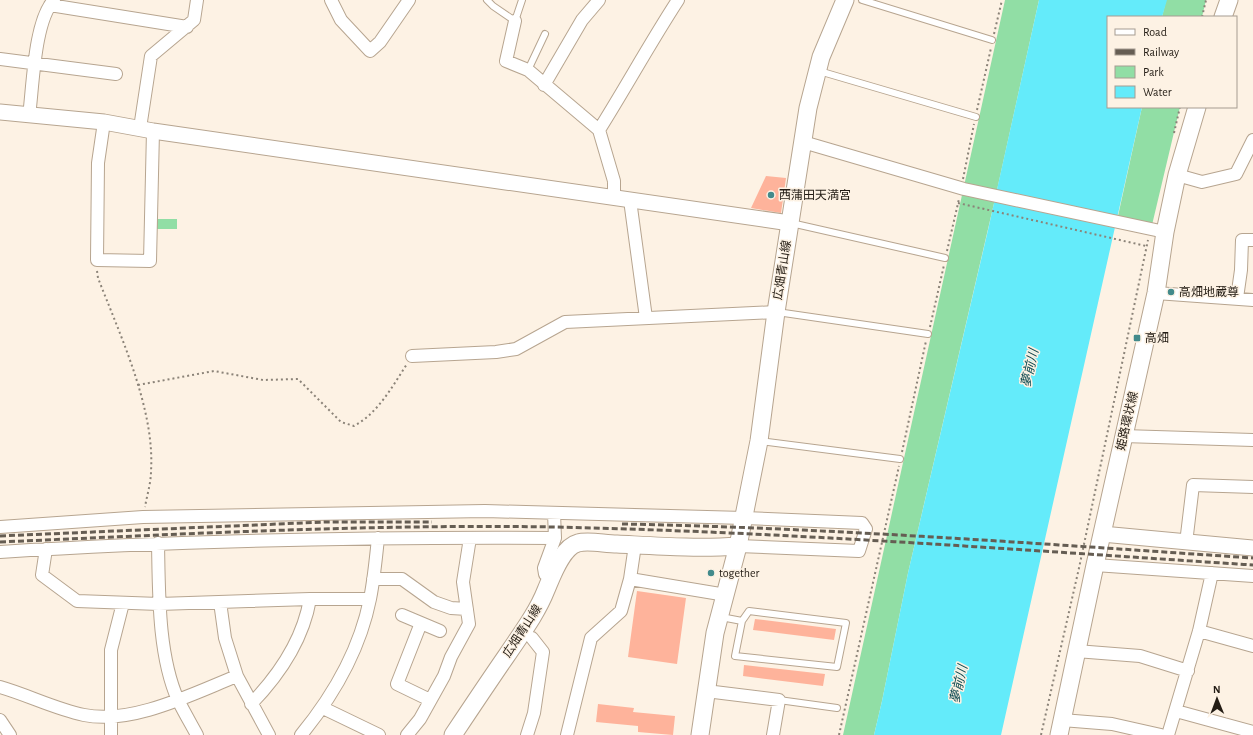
<svg xmlns="http://www.w3.org/2000/svg" width="1253" height="735" font-family="'Alegreya Sans','Noto Sans JP',sans-serif">
<style>
.green{fill:#91dea5}
.water{fill:#64ebfa}
.building{fill:#feb39b}
.lines{fill:none;stroke-linecap:round;stroke-linejoin:round}
.service-casing{stroke:#b7a590;stroke-width:8}
.minor-casing{stroke:#b7a590;stroke-width:14}
.tertiary-casing{stroke:#b7a590;stroke-width:17}
.secondary-casing{stroke:#b7a590;stroke-width:19}
.path{stroke:#8b8378;stroke-width:2;stroke-dasharray:2 3;stroke-linecap:butt}
.service{stroke:#fff;stroke-width:6}
.minor{stroke:#fff;stroke-width:12}
.tertiary{stroke:#fff;stroke-width:15}
.secondary{stroke:#fff;stroke-width:17}
.rail{stroke:#655d53;stroke-width:3;stroke-dasharray:6 3;stroke-linecap:butt}
.poi-dot{fill:#428a8b;stroke:#fdf2e4;stroke-width:1.5}
.labels{text-anchor:middle;stroke-width:3;stroke-linejoin:round;paint-order:stroke}
.poi-label{font-size:12px;fill:#231c14;stroke:#fdf2e4;text-anchor:start}
.street-label{font-size:12px;fill:#231c14;stroke:#fdf2e4}
.water-label{font-size:13px;font-style:italic;fill:#124e54;stroke:#fdf2e4}
</style>
<rect width="100%" height="100%" fill="#fdf2e4"/>
<path class="green" d="M1005,0H1039L995,199L908,573L882,701L874,735H843Z
M1166,0H1206L1202,17H1162Z
M1142,107H1180L1152,225L1118,216Z
M156,219H177V229H156Z"/>
<path class="water" d="M1039,0H1167L1162,17H1108V107H1142L1001,735H874L882,701L908,573L988,230Z"/>
<path class="building" d="M766,176L786,178L781,213L751,208Z
M637,591L686,598L677,664L628,657Z
M755,619L836,629L834,640L753,630Z
M744,665L825,674L823,686L743,676Z
M598,704L634,708L633,712L675,716L673,735L638,732V726L596,722Z"/>
<g class="lines">
<g class="service-casing">
<path id="service" d="M487,0L493,6L515,21L522,0
M862,0L992,40
M528,70L545,34
M819,71L976,117
M791,223L945,258
M777,312L928,334
M760,441L900,459
M749,611L846,623L837,667L735,656L742,621Z
M721,617L742,621
M779,700L837,708"/>
</g>
<g class="minor-casing">
<path id="minor" d="M331,0L341,20L370,51L380,42L409,0
M50,5L187,27
M515,21L506,61L528,70L599,130L614,181V198
M0,59L116,74
M544,85L582,20L599,0
M29,116C33,87 34,21 54,0
M104,122L98,163L97,260L150,261L153,131
M140,128L151,56L194,20L197,0
M599,130C626,87 650,43 678,0
M803,142L964,189L1165,232
M1177,175L1202,182L1236,174L1253,140
M630,200L646,318
M1156,293L1253,300
M1237,298L1241,270L1242,240H1253
M412,356L496,352L516,349L565,322L776,312
M1123,436L1253,440
M0,527L143,517L485,511L744,518L862,523L866,529L859,551L738,546
M158,543C159,593 158,655 178,700C184,712 191,724 197,735
M1186,543L1193,485L1253,487
M46,549L42,575L77,601L159,604L310,599H370
M0,552C185,540 370,537 555,538
M1095,565L1253,576
M552,577L545,574L544,568L555,538L554,513
M373,579H402L434,602L451,608L467,609
M630,579L726,595
M220,602L225,638L237,676L269,735
M402,615L440,631
M421,623L397,684L430,700
M1199,631L1253,646
M1076,651L1140,656L1188,671
M0,687C28,695 55,709 84,715C132,725 194,693 237,676
M706,691L779,700L773,735
M251,704C280,674 303,640 310,599
M323,708L379,735
M1176,711L1253,732
M0,720L10,735
M1062,720L1112,724L1161,735
M111,735V650L123,603
M301,735C333,696 360,649 370,599C374,579 376,558 378,538
M407,735L420,719L444,676L451,657L469,624L463,582L470,538
M527,735L534,713L543,652L532,638
M567,735L591,638L621,611L630,579L635,545
M1168,735L1199,631L1212,573"/>
</g>
<g class="tertiary-casing">
<path id="tertiary" d="M0,112L104,122L153,131L790,223
M1102,534L1253,548"/>
</g>
<g class="secondary-casing">
<path id="secondary" d="M1223,17L1229,0
M453,735C471,708 489,681 507,655C521,634 537,613 546,590C552,576 562,547 578,543C588,540 605,544 617,544C657,546 698,549 738,546
M700,735L715,633L738,546L759,441L776,312L808,108L821,57L845,0
M1059,735L1095,565L1156,293L1165,232L1177,175L1197,107"/>
</g>
<path class="path" d="M1202,17L1206,0
M994,34L1002,0
M977,110L991,48
M1174,133L1180,107
M963,179L974,124
M958,203L1146,246
M947,251L959,199
M97,271L98,278C120,335 155,409 151,471C151,483 147,495 145,507
M930,327L944,265
M138,385L214,371L263,380L298,379L341,422L354,426C378,413 392,387 407,364
M902,452L926,341
M839,735L899,466
M1041,735L1079,568L1148,240"/>
<use href="#service" class="service"/>
<use href="#minor" class="minor"/>
<use href="#tertiary" class="tertiary"/>
<use href="#secondary" class="secondary"/>
<path class="rail" d="M622,524C832,528 1043,544 1253,558
M0,536L325,522H432
M0,542C185,534 370,524 554,527C788,532 1020,550 1253,565"/>
</g>
<g class="poi-dot">
<circle cx="771" cy="195" r="4"/>
<circle cx="1171" cy="292" r="4"/>
<rect x="1133" y="334" width="8" height="8" rx="2"/>
<circle cx="711" cy="573" r="4"/>
</g>
<g class="labels">
<g class="poi-label">
<text x="779" y="199">西蒲田天満宮</text>
<text x="1179" y="296">高畑地蔵尊</text>
<text x="1145" y="342">高畑</text>
<text x="719" y="577">together</text>
</g>
<g class="street-label">
<text transform="translate(782 270) rotate(-81)" y="4">広畑青山線</text>
<text transform="translate(1127 421) rotate(-77)" y="4">姫路環状線</text>
<text transform="translate(522 631) rotate(-57)" y="4">広畑青山線</text>
</g>
<g class="water-label">
<text transform="translate(1029 368) rotate(-77)" y="5">夢前川</text>
<text transform="translate(958 684) rotate(-77)" y="5">夢前川</text>
</g>
</g>
<rect x="1107" y="16" width="130" height="92" fill="#fdf2e4" stroke="#a69c91"/>
<rect x="1115" y="29" width="20" height="6" fill="#ffffff" stroke="#a69c91"/>
<text x="1143" y="36" font-size="12" fill="#231c14">Road</text>
<rect x="1115" y="49" width="20" height="6" fill="#655d53" stroke="#a69c91"/>
<text x="1143" y="56" font-size="12" fill="#231c14">Railway</text>
<rect x="1115" y="66" width="20" height="12" fill="#91dea5" stroke="#a69c91"/>
<text x="1143" y="76" font-size="12" fill="#231c14">Park</text>
<rect x="1115" y="86" width="20" height="12" fill="#64ebfa" stroke="#a69c91"/>
<text x="1143" y="96" font-size="12" fill="#231c14">Water</text>
<g transform="translate(1217 699) rotate(359)" stroke="#fdf2e4" stroke-width="3" paint-order="stroke">
<path d="M0-3L7 15L0 10L-7 15Z" fill="#231c14"/>
<text y="-6" font-size="11" font-weight="bold" text-anchor="middle" fill="#231c14">N</text>
</g>
</svg>
